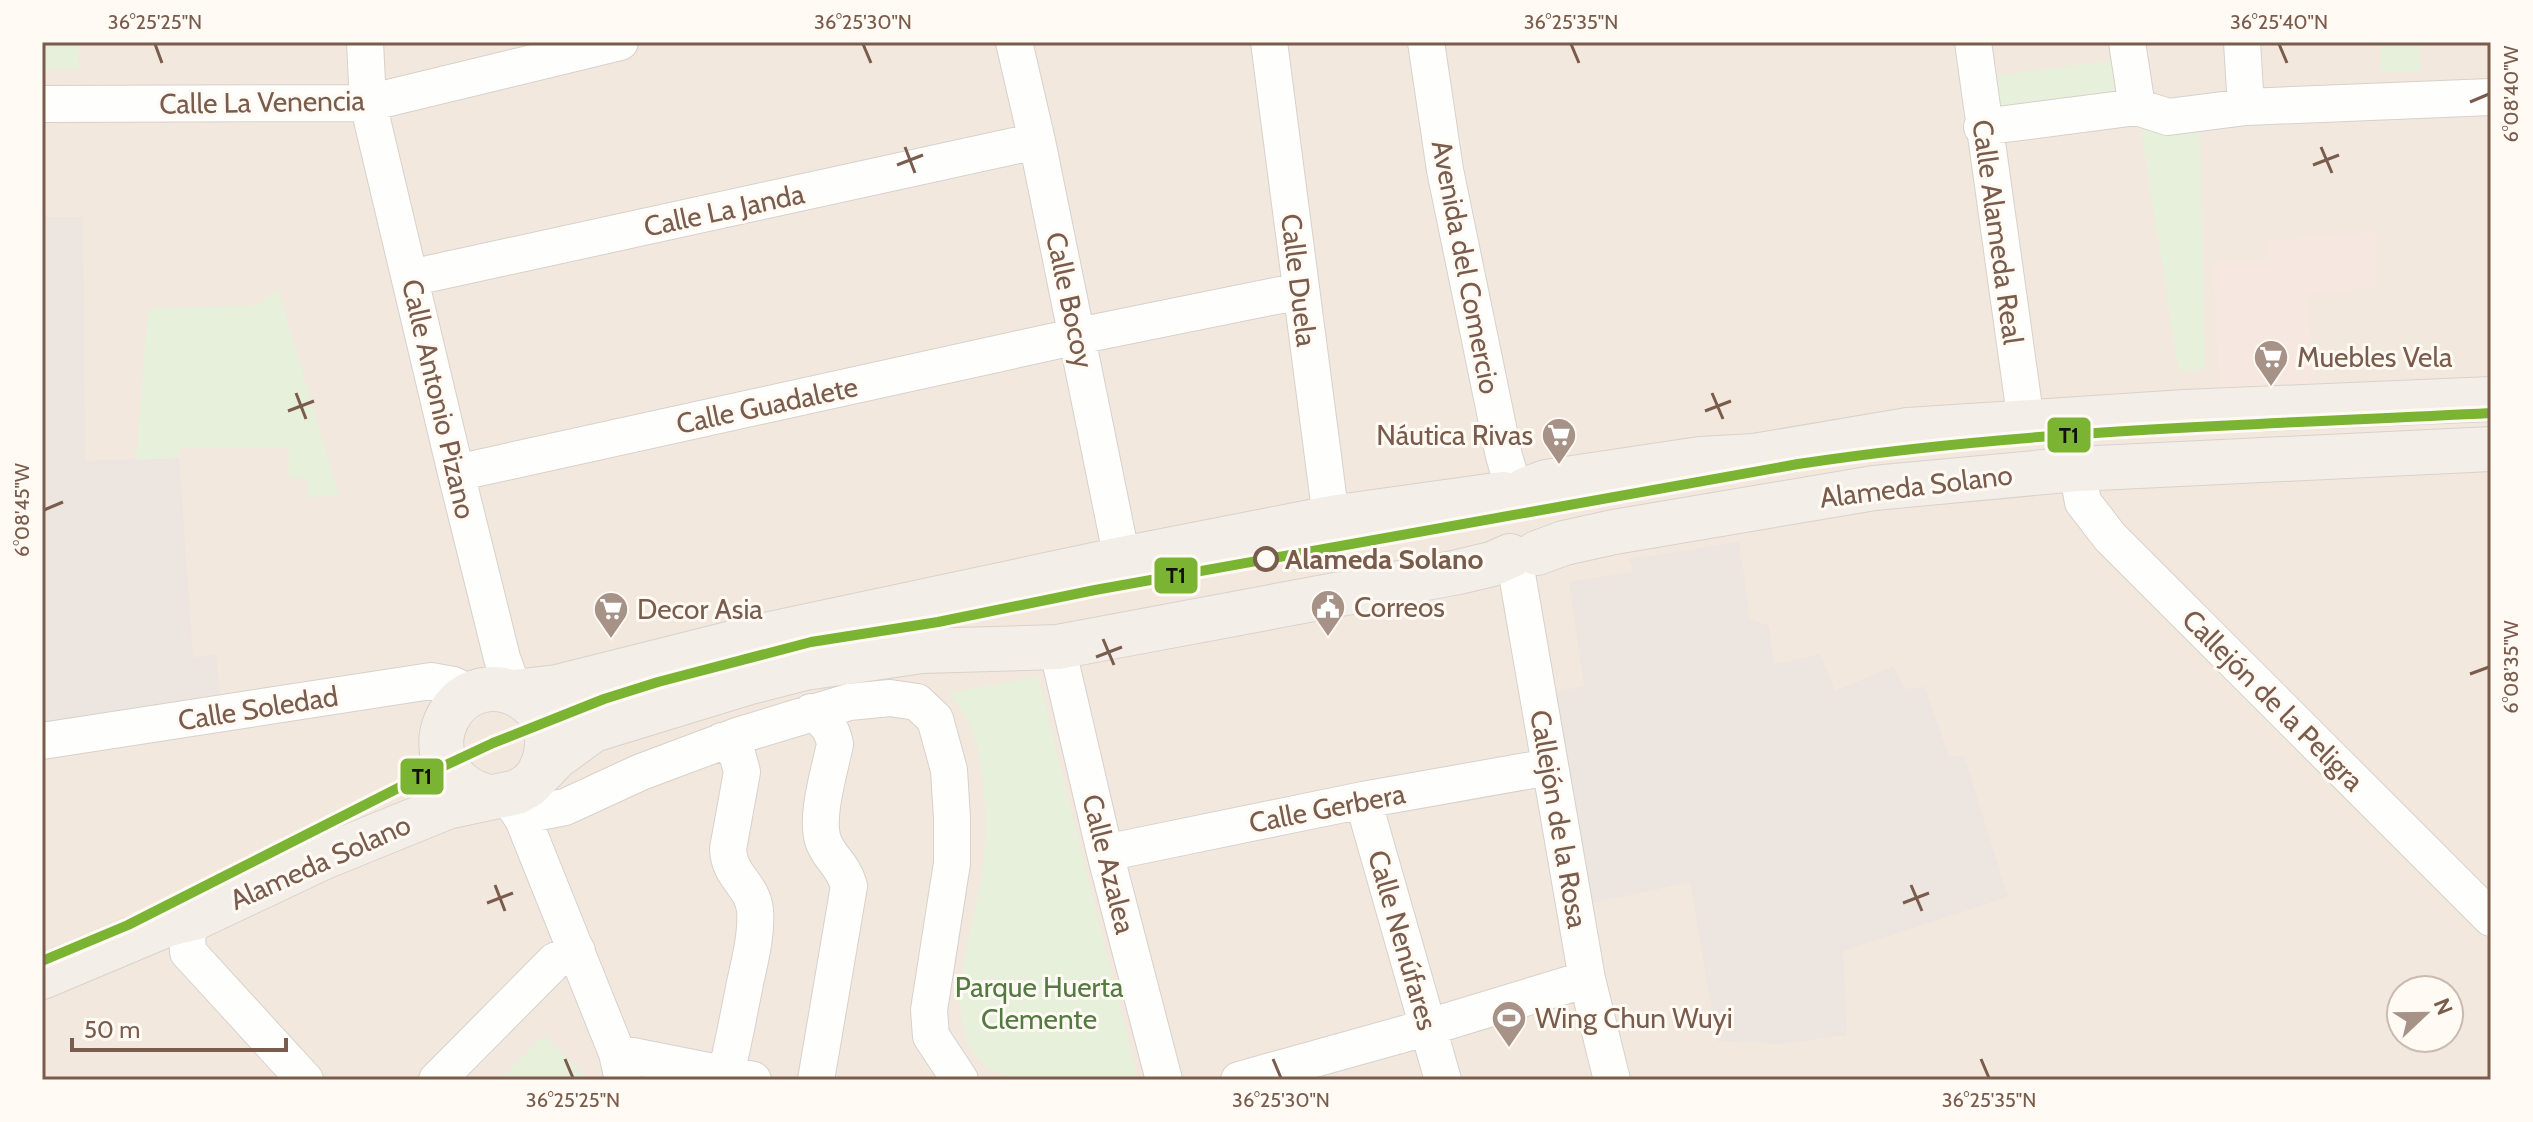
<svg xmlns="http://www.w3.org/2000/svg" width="2533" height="1122" font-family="Cabin,sans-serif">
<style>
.residential{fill:#f2e8de;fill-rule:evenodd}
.commercial{fill:#f6e8e1}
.industrial{fill:#ede5e0}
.green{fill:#e7f0db}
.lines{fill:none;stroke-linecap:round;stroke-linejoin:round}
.minor-casing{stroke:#d7d1cb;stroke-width:38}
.major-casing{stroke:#dad1cc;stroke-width:46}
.minor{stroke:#fefefd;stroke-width:36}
.major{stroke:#f3eee8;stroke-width:44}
.rail-1-casing{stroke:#fffaf3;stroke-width:16}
.rail-1{stroke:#7bb433;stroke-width:10}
.ticks{fill:none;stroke:#7a5c4d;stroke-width:3}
.stop-dot{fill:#fffaf3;stroke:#7a5c4d;stroke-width:4}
.labels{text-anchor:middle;stroke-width:6;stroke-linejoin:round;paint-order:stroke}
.street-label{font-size:28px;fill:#7a5c4d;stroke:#fffaf3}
.poi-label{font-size:28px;fill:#7a5c4d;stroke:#fffaf3;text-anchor:start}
.stop-label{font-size:28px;font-weight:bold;fill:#7a5c4d;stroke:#fffaf3;text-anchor:start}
.park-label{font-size:28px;fill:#537a41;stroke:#fffaf3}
.line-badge{stroke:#fffaf3;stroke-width:3}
.pale-badge-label{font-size:22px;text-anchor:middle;font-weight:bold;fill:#111}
.neatline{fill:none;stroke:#7a5c4d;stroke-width:3}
.ticks-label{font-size:20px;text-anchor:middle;fill:#7a5c4d}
</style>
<rect width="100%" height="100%" fill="#f9f5f0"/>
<path class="residential" d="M42,42H2491V1080H42ZM2401,990H2449V1038H2401Z"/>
<path class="commercial" d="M2375,232L2376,287L2305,295L2317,388L2220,393L2213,260L2268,259L2267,241Z"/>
<path class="industrial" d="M42,217H83L85,461L179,458L193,657L216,655L221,705L42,731Z
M1739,542L1750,619L1769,626L1774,664L1820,654L1835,691L1894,666L1904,689L1925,687L1949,757L1964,756L2008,897L1843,951L1847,1035L1782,1044L1717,1041L1690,882L1593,903L1552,693L1584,686L1569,582L1633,572L1629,559Z"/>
<path class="green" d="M42,42H80L78,69H42Z
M2380,42H2419L2421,72L2381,71Z
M2119,59L2124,97L1998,117L1990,77Z
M2141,129L2200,131L2205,369L2179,371Z
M278,289L339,496L309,497L307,478H289V448L179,447V458L136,460L148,308L257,305Z
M1038,677L1138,1079L1024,1080C920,1066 973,936 983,870C989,828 986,757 967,718C962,710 955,701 949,693Z
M544,1035L588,1080H499Z"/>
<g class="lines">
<g class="minor-casing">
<path id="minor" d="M365,42L368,103L456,473L502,658L514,692
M1014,42L1037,141L1122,559
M1269,42L1331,518
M1426,42L1445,170L1504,456L1514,490
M1973,42L2026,422
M2127,42L2137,107
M2242,42L2246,107
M42,104L368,103L620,42
M1982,127L2137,107L2168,117L2246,107L2491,97
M410,278L1037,141
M2077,469L2083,502L2110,537L2491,918
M456,473L1078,336L1300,291
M1514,557L1587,979L1612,1080
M1057,647L1105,853L1164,1080
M811,712C825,720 832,728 835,744C830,770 814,819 824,843C832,861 843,865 849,886L816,1080
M42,741L431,681L453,685L472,694
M722,741L737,753L742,772L728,849C729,877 752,884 755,910C757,934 750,960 745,983C739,1014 733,1044 726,1075
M504,797L515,807L523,819L617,1053L623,1080
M1363,800L1443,1080
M515,807L534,813L565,807L641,772L737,736L849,702L890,698L917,702L935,719L949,770L952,818V863L929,1010L931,1036L960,1080
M1105,853L1363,800L1549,767
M197,917L187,934L188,952L305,1080
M617,1053L753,1080
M437,1080L555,961L577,951
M1239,1080L1429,1027L1587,979"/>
</g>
<g class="major-casing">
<path id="major" d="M1525,490L1546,482L1700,459L1754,456L1908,430L2185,412L2491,399
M1537,553L1564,543L1614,532L1874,488L2077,469L2491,449
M514,692L557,687L756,637L1122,559L1331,518L1503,494
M489,797C468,792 451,781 444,759C439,745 441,730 448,717C480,657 577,702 538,775
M42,977L168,924L197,917L324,857L447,807L517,792L529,785L556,757L593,730L750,682L805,668L922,651L1057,647L1458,572L1492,564L1510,556"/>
</g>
<use href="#minor" class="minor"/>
<use href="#major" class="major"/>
<g class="rail-1-casing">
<path id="rail-1" d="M42,961L128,925L416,779L493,743L604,699L658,682L811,642L938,622L1095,590L1798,464C2027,429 2260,425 2491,413"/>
</g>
<use href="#rail-1" class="rail-1"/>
</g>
<path class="ticks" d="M155,44L162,63M863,44L871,63M1571,44L1579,63M2279,44L2287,63M2470,102L2489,94M905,147L915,173M2321,147L2332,173M897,165L923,155M2313,165L2339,155M296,393L306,419M1712,393L1723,419M288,411L314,401M1705,411L1731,401M44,510L63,502M1103,639L1114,665M1096,657L1122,647M2470,674L2489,667M495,885L505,911M1911,885L1922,911M487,903L513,893M1903,903L1929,893M565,1059L573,1078M1273,1059L1281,1078M1981,1059L1989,1078"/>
<defs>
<g id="supermarket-pin" transform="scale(1.8)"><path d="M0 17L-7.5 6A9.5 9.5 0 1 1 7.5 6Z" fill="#a69286" stroke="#fffaf3"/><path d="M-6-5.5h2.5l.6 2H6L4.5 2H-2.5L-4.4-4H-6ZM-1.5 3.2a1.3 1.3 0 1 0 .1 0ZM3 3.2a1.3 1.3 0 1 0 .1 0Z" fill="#fff"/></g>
<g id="civic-pin" transform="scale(1.8)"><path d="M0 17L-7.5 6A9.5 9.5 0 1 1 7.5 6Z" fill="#a69286" stroke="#fffaf3"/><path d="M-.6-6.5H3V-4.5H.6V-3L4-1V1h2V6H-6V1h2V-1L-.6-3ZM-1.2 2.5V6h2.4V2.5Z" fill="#fff"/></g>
<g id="stadium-pin" transform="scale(1.8)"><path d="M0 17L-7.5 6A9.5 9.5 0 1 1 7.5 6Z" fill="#a69286" stroke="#fffaf3"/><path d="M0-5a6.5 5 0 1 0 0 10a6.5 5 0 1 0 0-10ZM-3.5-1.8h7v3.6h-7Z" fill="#fff"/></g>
</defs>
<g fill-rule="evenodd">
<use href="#supermarket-pin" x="2271" y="357"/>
<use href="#supermarket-pin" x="1559" y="435"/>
<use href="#civic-pin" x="1328" y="607"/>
<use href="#supermarket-pin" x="611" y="609"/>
<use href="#stadium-pin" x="1509" y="1018"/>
</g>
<circle class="stop-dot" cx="1266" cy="559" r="11"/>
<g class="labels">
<g class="street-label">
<text transform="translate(262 102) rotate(-1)" y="10">Calle La Venencia</text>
<text transform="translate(724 210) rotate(-12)" y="10">Calle La Janda</text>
<text transform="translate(1998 232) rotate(82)" y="10">Calle Alameda Real</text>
<text transform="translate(1466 267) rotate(79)" y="10">Avenida del Comercio</text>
<text transform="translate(1299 280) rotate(83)" y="10">Calle Duela</text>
<text transform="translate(1070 300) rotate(78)" y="10">Calle Bocoy</text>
<text transform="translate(439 399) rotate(77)" y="10">Calle Antonio Pizano</text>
<text transform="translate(767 405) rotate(-12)" y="10">Calle Guadalete</text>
<text transform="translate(1916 486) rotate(-7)" y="10">Alameda Solano</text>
<text transform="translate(2273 700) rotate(45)" y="10">Callejón de la Peligra</text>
<text transform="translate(258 708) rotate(-9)" y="10">Calle Soledad</text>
<text transform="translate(1327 808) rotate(-11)" y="10">Calle Gerbera</text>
<text transform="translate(1559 819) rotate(80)" y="10">Callejón de la Rosa</text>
<text transform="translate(320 862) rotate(-24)" y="10">Alameda Solano</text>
<text transform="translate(1109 864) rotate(76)" y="10">Calle Azalea</text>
<text transform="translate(1403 940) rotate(74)" y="10">Calle Nenúfares</text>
</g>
<g class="poi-label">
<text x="2297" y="367">Muebles Vela</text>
<text x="1533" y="445" text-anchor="end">Náutica Rivas</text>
<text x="1354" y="617">Correos</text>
<text x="637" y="619">Decor Asia</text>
<text x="1535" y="1028">Wing Chun Wuyi</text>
</g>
<g class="stop-label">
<text x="1285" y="569">Alameda Solano</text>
</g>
<g class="park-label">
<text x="1039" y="997">Parque Huerta<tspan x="1039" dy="32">Clemente</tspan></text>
</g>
</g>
<g class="line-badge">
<rect x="2046" y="416" width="46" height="38" rx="8" fill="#7bb433"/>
<rect x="1153" y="556" width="46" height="39" rx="8" fill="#7bb433"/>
<rect x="399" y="757" width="46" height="39" rx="8" fill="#7bb433"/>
</g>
<g class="pale-badge-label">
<text x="2069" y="443">T1</text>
<text x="1176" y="583">T1</text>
<text x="422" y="784">T1</text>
</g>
<rect width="2533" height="1122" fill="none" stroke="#fffaf3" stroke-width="88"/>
<g transform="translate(2425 1014) rotate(68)"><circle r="38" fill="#fffaf3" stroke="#cabbb1" stroke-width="2"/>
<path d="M0-6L14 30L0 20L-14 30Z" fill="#a69286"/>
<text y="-12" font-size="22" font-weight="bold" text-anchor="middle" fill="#7a5c4d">N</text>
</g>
<path d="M72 1038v12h214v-12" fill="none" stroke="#7a5c4d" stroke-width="4"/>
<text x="84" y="1038" font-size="24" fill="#7a5c4d" stroke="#fffaf3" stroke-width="6" paint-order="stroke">50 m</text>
<rect x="44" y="44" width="2445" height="1034" class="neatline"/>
<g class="ticks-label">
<text x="155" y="29">36°25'25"N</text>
<text x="863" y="29">36°25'30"N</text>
<text x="1571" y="29">36°25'35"N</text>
<text x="2279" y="29">36°25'40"N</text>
<text transform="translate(2511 94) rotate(-90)" y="7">6°08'40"W</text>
<text transform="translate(22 510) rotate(-90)" y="7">6°08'45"W</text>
<text transform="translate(2511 667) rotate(-90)" y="7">6°08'35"W</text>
<text x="573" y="1107">36°25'25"N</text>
<text x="1281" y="1107">36°25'30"N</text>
<text x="1989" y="1107">36°25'35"N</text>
</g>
</svg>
